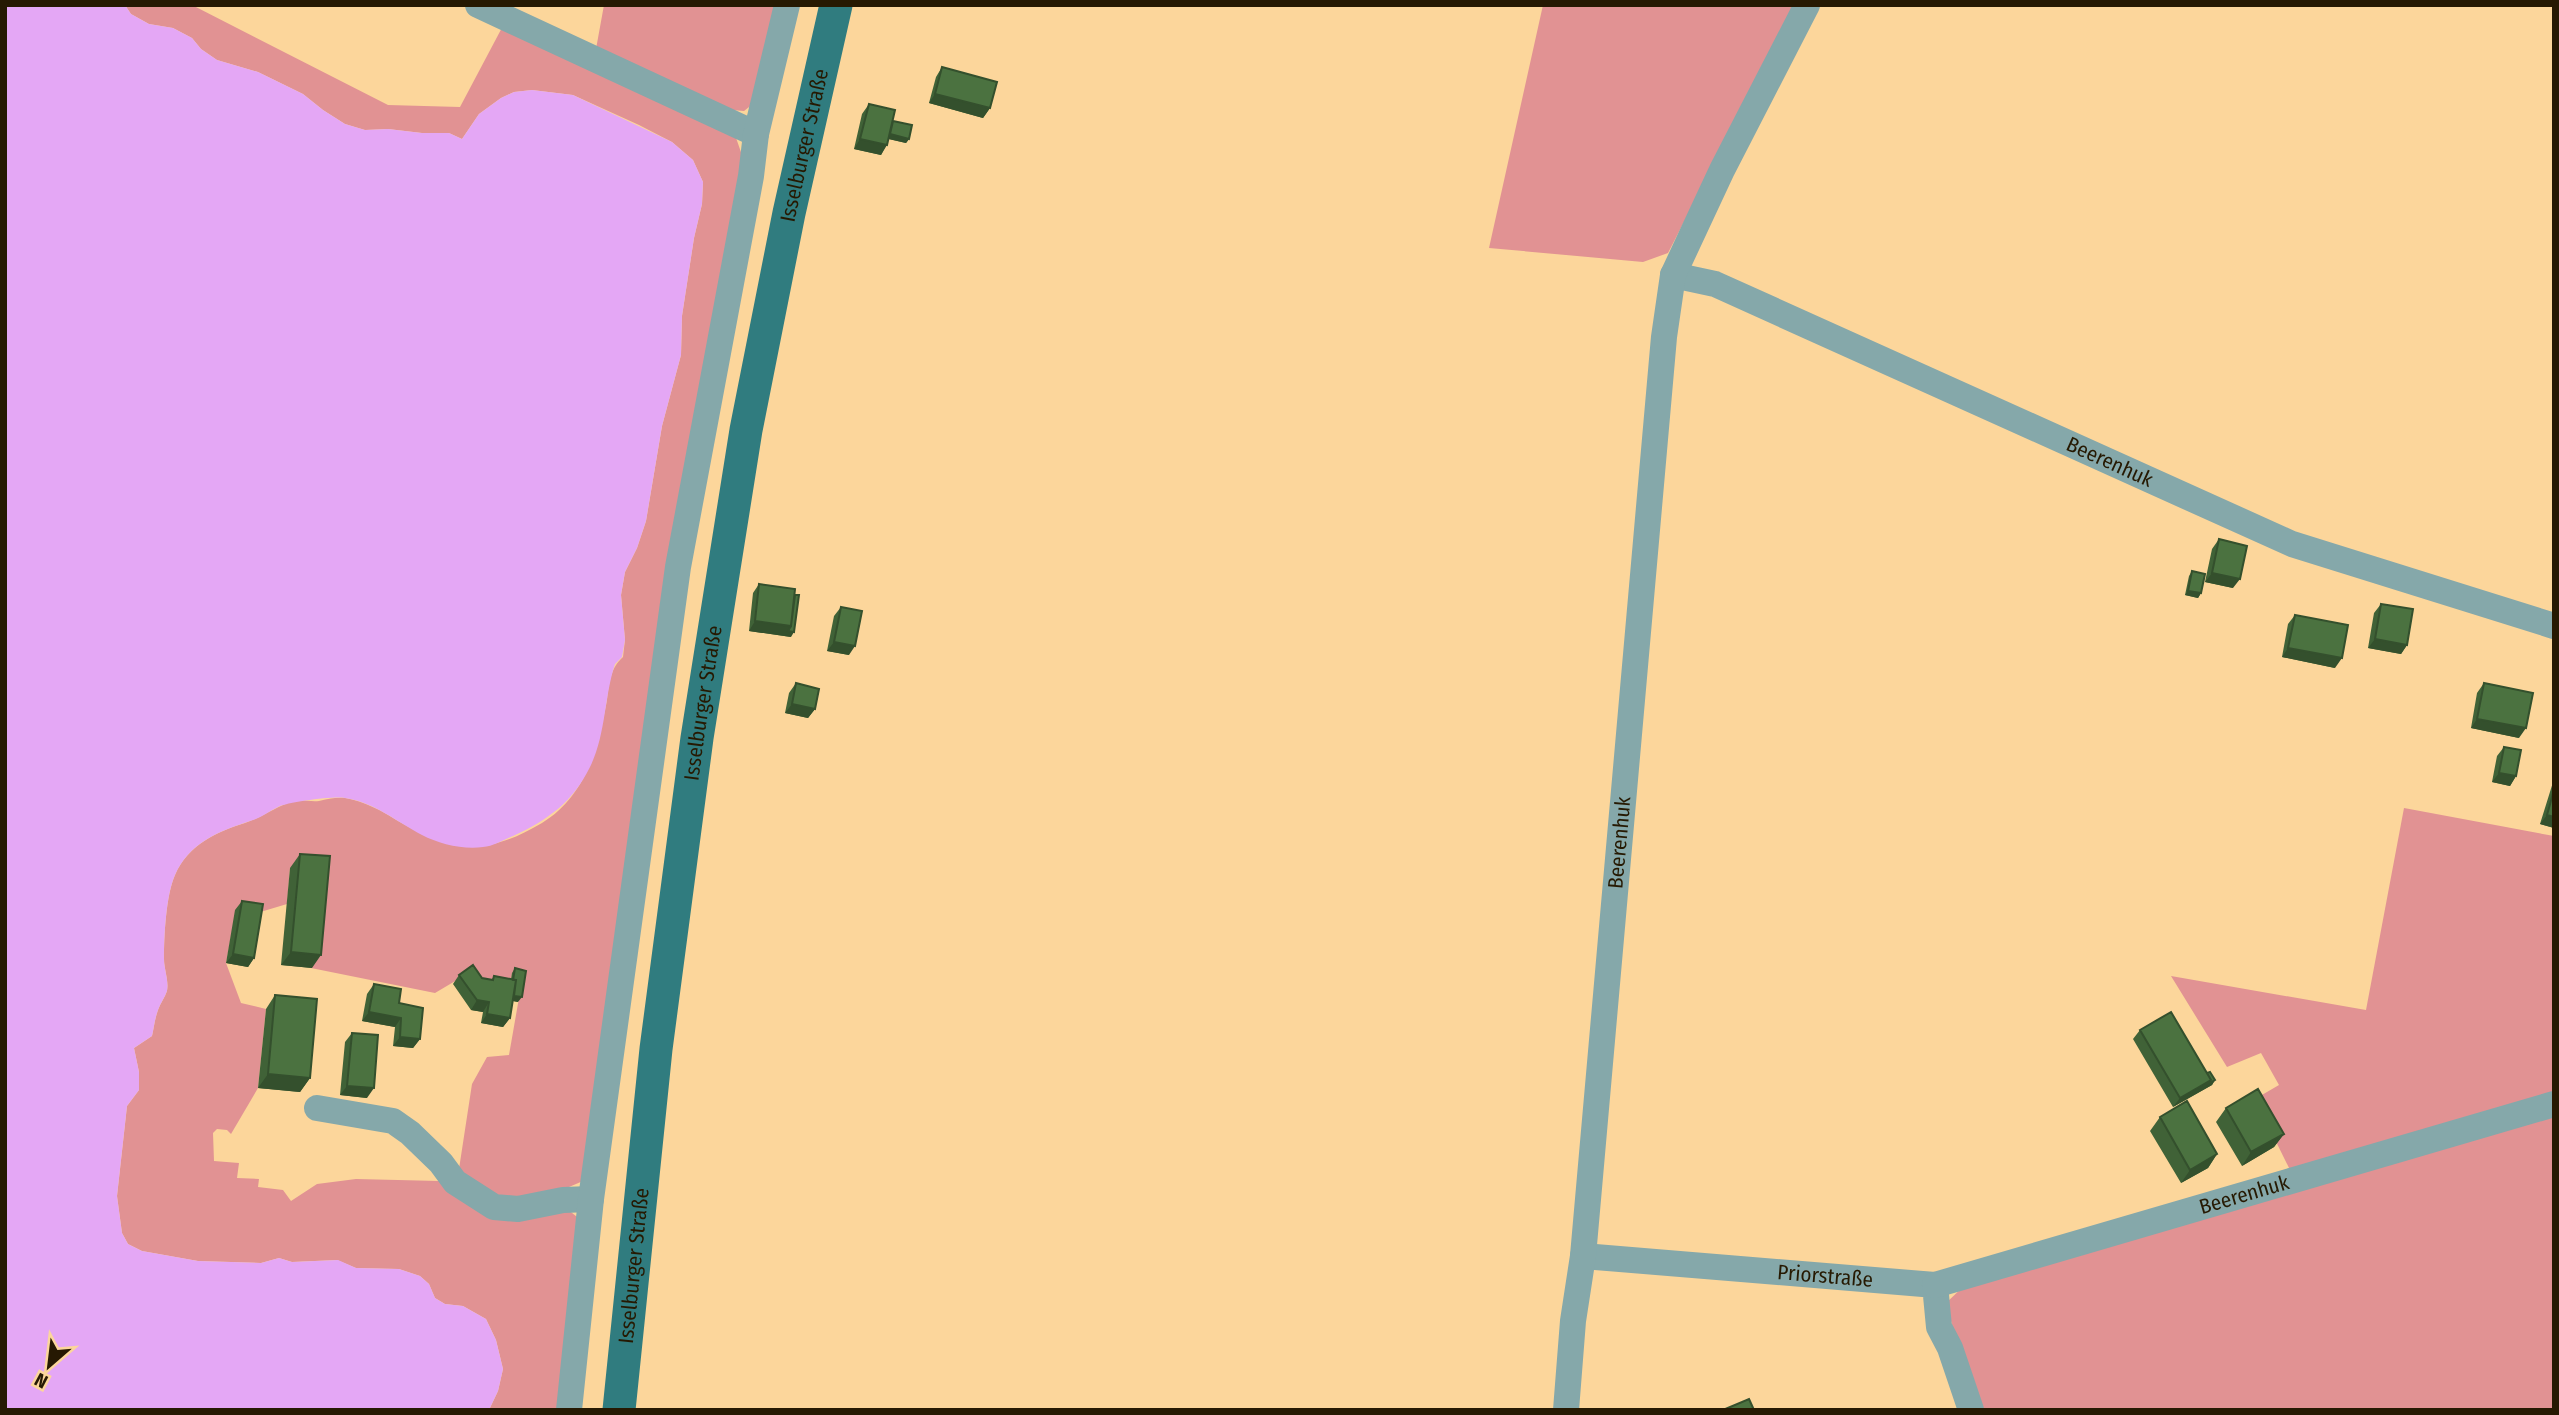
<svg xmlns="http://www.w3.org/2000/svg" width="2559" height="1415" font-family="'Fira Sans Condensed',sans-serif">
<style>
.green{fill:#e19293}
.water{fill:#e4a7f5}
.lines{fill:none;stroke-linecap:round;stroke-linejoin:round}
.minor{stroke:#85a8aa;stroke-width:26}
.major{stroke:#307c7f;stroke-width:33}
.wall{fill:#406237}
.shaded-wall{fill:#34502d}
.building{fill:#4b7240;stroke:#34502d;stroke-width:2}
.labels{text-anchor:middle;stroke-width:5;stroke-linejoin:round;paint-order:stroke}
.street-label{font-size:21px;fill:#261902;stroke:#fcd69b}
</style>
<rect width="100%" height="100%" fill="#fcd69b"/>
<path class="green" d="M125,5H192L388,105L460,107L505,22L734,132L743,158V177L677,518L633,810L590,1178L548,1196L516,1202L496,1200L466,1180L459,1169L472,1084L487,1057L509,1055L523,975L512,974L509,989L488,986L487,989L476,987L467,974L435,993L311,968L320,871L290,868L287,904L257,913L236,910L226,963L241,1003L266,1009L258,1088L231,1134L227,1130L217,1129L213,1133L214,1161L239,1163L237,1178L259,1179L258,1187L283,1190L291,1201L317,1184L356,1179L439,1181L491,1214L515,1218L550,1209H567L586,1224L564,1410H489L498,1391L503,1369L496,1340L486,1319L463,1306L445,1304L435,1298L429,1284L420,1276L399,1269L356,1268L337,1260L292,1262L279,1258L261,1263L198,1261L142,1251L128,1244L122,1233L117,1196L127,1106L139,1090V1072L134,1048L152,1036C154,1027 155,1018 158,1010C160,1004 165,997 167,991C169,981 164,969 164,959C164,936 166,895 175,875C188,845 216,832 245,823C263,817 275,807 293,801C301,799 310,802 319,801C327,799 337,797 345,798C364,801 382,811 398,821C453,853 486,856 542,823C586,796 598,748 607,700C609,685 610,668 623,657L625,640L621,595L625,572L637,548L646,521L662,426L681,355L682,316L694,238L702,204L703,182L693,160L672,142L639,125L573,95L532,90L514,92L501,98L479,114L462,139L449,133H422L388,129L365,130L345,124L323,110L303,94L258,72L217,60L201,49L192,38L173,28L149,24L131,14Z
M604,5H780L758,100L744,111L720,109L596,49Z
M1543,5H1791L1793,9L1668,253L1643,262L1489,248Z
M2404,808L2554,836V1094L2291,1172L2255,1099L2279,1085L2261,1053L2227,1067L2171,976L2366,1010Z
M2554,1112V1410H1976L1946,1303L1964,1286Z"/>
<path class="water" d="M5,5H125L131,14L149,24L173,28L192,38L201,49L217,60L258,72L303,94L323,110L345,124L365,130L388,129L422,133H449L462,139L479,114L501,98L514,92L532,90L573,95L672,142L693,160L703,182L702,204L694,238L682,316L681,355L662,426L646,521L637,548L625,572L621,595L625,640L622,657L615,664C604,697 606,735 590,767C573,802 548,820 513,836C503,840 494,846 483,847C464,850 439,844 422,835C397,822 374,802 345,798C334,796 288,802 278,807C268,812 261,818 250,821C219,831 189,843 175,875C166,895 164,936 164,959C164,969 169,981 167,991C165,997 160,1004 158,1010C155,1018 154,1027 152,1036L134,1048L139,1072V1090L127,1106L117,1196L122,1233L128,1244L142,1251L198,1261L261,1263L279,1258L292,1262L338,1260L356,1268L399,1269L420,1276L429,1284L435,1298L445,1304L463,1306L486,1319L496,1340L503,1369L498,1391L489,1410H5Z"/>
<g class="lines">
<g class="minor">
<path d="M478,5L756,134"/>
<path id="s1" d="M1673,275L1715,284L2292,544L2554,626"/>
<path d="M317,1108L393,1121L410,1133L441,1163L455,1182L494,1207L518,1209L563,1200L591,1199"/>
<path id="s2" d="M1583,1256L1935,1285L1939,1327L1950,1348L1971,1410"/>
<path id="s3" d="M1935,1285L2554,1104"/>
<path d="M569,1410L591,1199L678,567L751,176L756,134L787,5"/>
<path id="s4" d="M1566,1410L1573,1321L1583,1256L1664,337L1673,275L1722,170L1807,5"/>
</g>
<path class="major" id="s5" d="M619,1410L656,1049L697,738L746,430L789,213L836,5"/>
</g>
<path class="wall" d="M942,67L990,108L983,118L929,103L936,77Z
M869,104L893,121L909,139L906,143L889,139L881,155L854,149L862,114Z
M2219,539L2233,588L2205,582L2212,549Z
M2192,571L2201,593L2198,598L2185,595L2189,576Z
M759,584L791,637L749,631L753,593Z
M2381,604L2407,645L2401,654L2368,648L2374,613Z
M841,607L849,655L827,651L834,616Z
M2295,615L2335,668L2282,657L2288,624Z
M796,683L815,709L808,718L785,713L789,693Z
M2484,683L2519,738L2471,728L2477,693Z
M2504,747L2516,776L2510,786L2492,782L2497,756Z
M2554,779V828L2540,824Z
M300,854L312,968L281,965L290,868Z
M242,901L254,958L248,967L226,963L235,910Z
M515,968L518,1002L513,1001L510,1018L503,1027L481,1023L483,1012L471,1010L453,984L459,975L492,980L494,976L511,979L512,973Z
M374,984L399,1003L420,1039L413,1048L393,1046L395,1027L362,1021L367,994Z
M275,995L310,1078L300,1092L258,1088L266,1009Z
M2140,1030L2207,1073L2215,1080L2212,1085L2173,1107L2133,1039Z
M352,1033L367,1098L340,1095L345,1042Z
M2226,1108L2284,1134L2274,1147L2242,1166L2216,1122Z
M2160,1117L2217,1154L2208,1168L2181,1183L2150,1131Z"/>
<path class="shaded-wall" d="M935,94L990,108L983,118L929,103Z
M888,134L909,139L906,143L884,138Z
M860,139L887,145L881,155L854,149Z
M2212,573L2240,579L2233,588L2205,582Z
M2188,591L2201,593L2198,598L2185,595Z
M755,621L791,626L794,632L791,637L749,631Z
M2375,639L2407,645L2401,654L2368,648Z
M834,642L855,646L849,655L827,651Z
M2288,648L2342,658L2335,668L2282,657Z
M792,704L815,709L808,718L785,713Z
M2477,719L2526,728L2519,738L2471,728Z
M2499,773L2516,776L2510,786L2492,782Z
M2547,815L2554,817V828L2540,824Z
M291,952L321,955L312,968L281,965Z
M233,954L254,958L248,967L226,963Z
M511,995L522,997L518,1002L508,1000Z
M477,1000L489,1002L483,1012L471,1010Z
M369,1012L401,1018L395,1027L362,1021Z
M487,1014L510,1018L503,1027L481,1023Z
M400,1037L420,1039L413,1048L393,1046Z
M268,1074L310,1078L300,1092L258,1088Z
M2211,1080H2215L2212,1085L2173,1107L2180,1098Z
M347,1086L374,1088L367,1098L340,1095Z
M2284,1134L2274,1147L2242,1166L2251,1152Z
M2217,1154L2208,1168L2181,1183L2190,1170Z"/>
<path class="building" d="M942,67L997,82L990,108L935,94Z
M869,104L895,110L887,145L860,139Z
M893,121L912,125L909,139L890,134Z
M2219,539L2247,546L2240,579L2212,573Z
M2192,571L2205,574L2201,593L2188,591Z
M759,584L795,589L791,626L755,621Z
M795,595H799L794,632L788,631L791,626Z
M2381,604L2413,609L2407,645L2375,639Z
M841,607L862,611L855,646L834,642Z
M2295,615L2348,625L2342,658L2288,648Z
M796,683L819,689L815,709L792,704Z
M2484,683L2533,693L2526,728L2477,719Z
M2504,747L2521,750L2516,776L2499,773Z
M2554,790V817L2547,815Z
M300,854L330,856L321,955L291,952Z
M242,901L263,904L254,958L233,954Z
M473,965L482,978L493,980L494,976L516,980L510,1018L487,1014L489,1002L477,1000L459,975Z
M515,968L526,971L522,997L514,996L516,980H513Z
M374,984L401,989L399,1003L423,1008L420,1039L400,1037L401,1018L369,1012Z
M275,995L317,999L310,1078L268,1074Z
M2171,1012L2211,1080L2180,1098L2140,1030Z
M352,1033L378,1035L374,1088L347,1086Z
M2210,1072L2215,1080L2207,1085L2211,1080L2207,1073Z
M2258,1089L2284,1134L2251,1152L2226,1108Z
M2187,1101L2217,1154L2190,1170L2160,1117Z
M1749,1399L1754,1410H1723Z"/>
<g class="labels">
<g class="street-label">
<text dy="7" stroke="none"><textPath href="#s5" startOffset="1279">Isselburger Straße</textPath></text>
<text dy="7" stroke="none"><textPath href="#s1" startOffset="476">Beerenhuk</textPath></text>
<text dy="7" stroke="none"><textPath href="#s5" startOffset="712">Isselburger Straße</textPath></text>
<text dy="7" stroke="none"><textPath href="#s4" startOffset="570">Beerenhuk</textPath></text>
<text dy="7" stroke="none"><textPath href="#s3" startOffset="322">Beerenhuk</textPath></text>
<text dy="7" stroke="none"><textPath href="#s5" startOffset="145">Isselburger Straße</textPath></text>
<text dy="7" stroke="none"><textPath href="#s2" startOffset="243">Priorstraße</textPath></text>
</g>
</g>
<rect width="2559" height="1415" fill="none" stroke="#261902" stroke-width="14"/>
<g transform="translate(49 1366) rotate(208)" stroke="#fcd69b" stroke-width="5" paint-order="stroke">
<path d="M0-5L12 26L0 18L-12 26Z" fill="#261902"/>
<text y="-10" font-size="19" font-weight="bold" text-anchor="middle" fill="#261902">N</text>
</g>
</svg>
